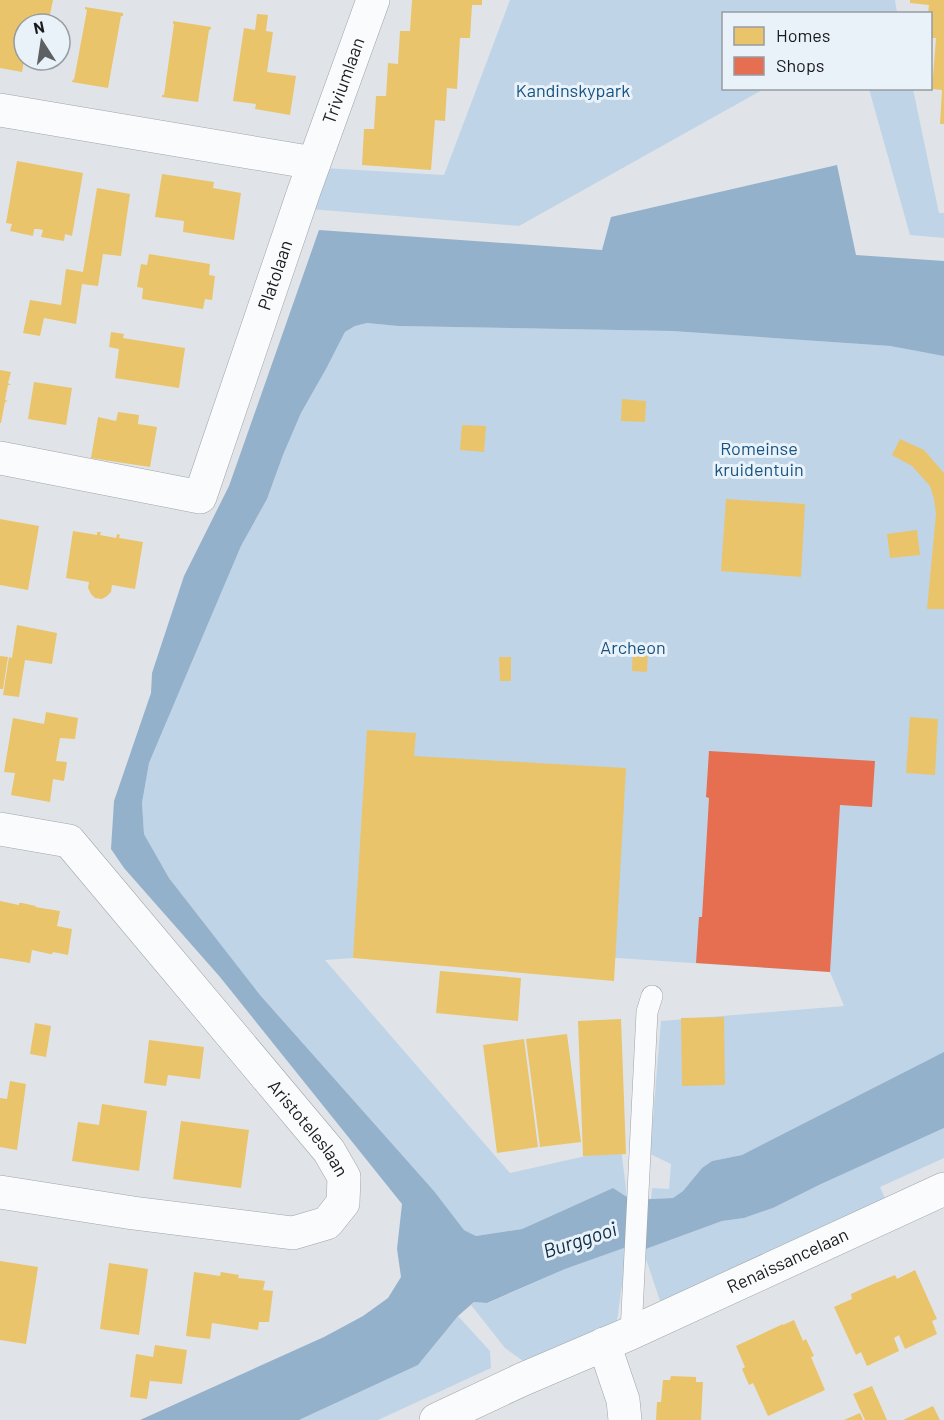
<svg xmlns="http://www.w3.org/2000/svg" width="944" height="1420" font-family="Barlow,sans-serif">
<style>
.green{fill:#c0d4e7}
.water{fill:#94b1cb}
.homes{fill:#e9c46a}
.shops{fill:#e76f51}
.lines{fill:none;stroke-linecap:round;stroke-linejoin:round}
.service-casing{stroke:#a0a3a6;stroke-width:22}
.minor-casing{stroke:#a0a3a6;stroke-width:34}
.service{stroke:#fafbfc;stroke-width:21}
.minor{stroke:#fafbfc;stroke-width:33}
.labels{text-anchor:middle;stroke-width:6;stroke-linejoin:round;paint-order:stroke}
.street-label{font-size:18px;fill:#181a1d;stroke:#eaf2f9}
.park-label{font-size:18px;fill:#175382;stroke:#eaf2f9}
.water-label{font-size:20px;font-style:italic;fill:#0c2b44;stroke:#eaf2f9}
</style>
<rect width="100%" height="100%" fill="#e0e4e8"/>
<path class="green" d="M510,0H895L897,13L724,14V88L764,89L519,226L310,209L324,168L444,175Z
M869,89H913L939,213H944V238L910,235Z
M367,323L398,326L672,331L890,346L928,353L944,354V1083L742,1155L712,1161L702,1168L683,1191L673,1198L651,1199L652,1188L669,1189L671,1164L650,1154L661,1021L844,1006L830,972L616,958H353L325,960L510,1173L621,1148L627,1197L613,1188L522,1229L476,1236L464,1230L434,1191L260,995L169,878L144,834L142,803L149,763L241,546L267,499L283,455L301,413L326,369L345,332L355,326Z
M944,1128V1158L880,1187L885,1198L661,1304L643,1250L722,1221L744,1218L773,1208L819,1185Z
M624,1248L627,1249L617,1321L526,1363L505,1348L471,1305L474,1302L488,1303L565,1269Z
M458,1316L490,1351L491,1368L378,1420H299L418,1365Z"/>
<path class="water" d="M837,165L856,255L944,261V356L890,346L672,331L398,326L367,323L355,326L345,332L326,369L301,413L283,455L267,499L241,546L149,763L142,803L144,834L169,878L260,995L434,1191L464,1230L476,1236L522,1229L613,1188L627,1197L651,1199L673,1198L683,1191L702,1168L712,1161L742,1155L944,1052V1128L819,1185L773,1208L744,1218L722,1221L643,1250L624,1248L565,1269L487,1303L474,1302L458,1316L418,1365L299,1420H140L324,1337L363,1316L388,1298L401,1277L397,1249L402,1204L220,977L124,868L111,849L114,801L151,693L152,673L184,576L229,486L319,230L602,250L611,217Z"/>
<path class="homes" d="M0,0H53L48,24H24V61L22,72L0,68Z
M412,0H482V5H472L470,38H460L457,89L447,88L445,121L435,120L431,170L362,165L364,129H374L376,96H386L388,63L398,64L400,31H410Z
M910,0H944V124H940L942,90L932,89L936,38H930V14H928L929,5L910,3Z
M85,7L123,13V16H121L108,88L72,82L73,79L74,80L87,10L85,9Z
M257,14L268,15L266,31L273,32L267,72L296,76L290,115L255,109L256,104L233,101L244,28L255,30Z
M173,21L211,27V29L209,30L198,102L162,97V95H164L174,24H173Z
M17,161L83,173L72,236L65,234L64,241L41,237L43,230L39,229H34L33,236L10,231L12,224L6,223Z
M162,174L214,182L213,188L241,193L234,240L183,232L184,221L155,217Z
M97,188L130,194L121,256L103,254L98,286L82,284L76,324L44,318L40,336L23,333L30,300L61,305L66,269L83,272Z
M149,254L210,264L209,275L215,276L212,300L205,299L203,309L142,299L143,288L137,287L141,264L147,265Z
M111,332L124,334L123,338L185,348L179,388L115,378L119,349L109,347Z
M0,370L11,372L8,383L11,385H8L5,400L8,401L5,402L1,423H0Z
M34,382L72,388L66,425L28,419Z
M622,399L646,401L645,422L621,421Z
M118,412L139,415L138,424L157,427L150,467L91,458L98,417L116,421Z
M462,425L486,426L484,452L460,450Z
M900,439L924,450L944,473V609H927L936,514L934,499L930,486L912,466L892,455Z
M726,499L805,504L801,577L721,571Z
M0,519L39,526L28,590L0,585Z
M917,530L920,555L890,558L887,534Z
M73,531L97,535V532H101L100,535L116,538L117,534L120,535L119,538L143,542L135,589L112,585L111,592L107,596L102,599L95,598L91,594L88,588L89,582L66,578Z
M17,625L57,633L52,664L25,660L19,697L3,695L9,657L12,658Z
M633,645L648,646L647,672L632,671Z
M0,656L8,657L3,689H0Z
M499,657H511V681H500Z
M46,712L78,718L75,739L60,738L56,761L67,762L64,781L53,779L50,802L11,795L15,773L4,772L13,718L44,724Z
M910,717L938,719L935,775L906,773Z
M367,730L416,733L414,756L626,768L614,981L353,958Z
M0,901L19,905V903H22L36,906L35,907L60,911L57,926L72,929L68,955L53,952L52,954H50L32,950L30,963L0,958Z
M440,971L521,978L518,1021L436,1013Z
M724,1017L725,1085L682,1086L681,1018Z
M621,1019L626,1154L583,1156L578,1021Z
M35,1023L51,1026L46,1057L30,1054Z
M567,1034L581,1142L540,1147L526,1039Z
M524,1039L538,1147L497,1153L483,1045Z
M149,1040L204,1047L200,1079L168,1075L166,1086L144,1083Z
M10,1081L26,1084L17,1150L0,1147V1098L7,1099Z
M102,1104L147,1111L139,1171L72,1161L78,1122L99,1125Z
M181,1121L249,1130L241,1188L173,1179Z
M0,1261L38,1267L26,1344L0,1340Z
M109,1263L148,1269L139,1335L100,1329Z
M915,1270L937,1319L932,1321L937,1334L905,1349L899,1335L894,1338L899,1351L867,1366L861,1352L856,1355L834,1307L852,1299L851,1294L873,1284L895,1275L897,1279Z
M194,1272L220,1276L221,1272L239,1275L238,1278L265,1281L263,1290L273,1291L269,1322H259L258,1330L212,1323L210,1339L186,1336Z
M794,1320L803,1341L806,1339L814,1356L811,1357L825,1390L768,1416L753,1383L749,1385L742,1369L745,1367L736,1346L783,1324V1325Z
M155,1345L187,1350L182,1384L150,1381L151,1373L147,1399L130,1397L136,1354L153,1357Z
M671,1376L696,1377V1382H703L701,1420H656L657,1402H661L663,1380H670Z
M872,1386L887,1420H865L853,1394Z
M933,1406L940,1420H903Z
M860,1413L863,1420H844Z"/>
<path class="shops" d="M709,751L875,761L872,807L840,805L830,972L696,963L699,917H702L709,798L706,797Z"/>
<g class="lines">
<g class="service-casing">
<path id="service" d="M631,1333L647,1012L652,996"/>
</g>
<g class="minor-casing">
<g id="minor">
<path d="M0,110L314,163"/>
<path id="s1" d="M0,458L200,497L304,191L373,0"/>
<path id="s2" d="M0,829L69,841L329,1151L344,1177L343,1203L327,1223L293,1233L133,1213L0,1192"/>
<path d="M604,1344L623,1400L625,1420"/>
<path id="s3" d="M436,1420L521,1380L631,1333L944,1189"/>
</g>
</g>
<use href="#service" class="service"/>
<use href="#minor" class="minor"/>
</g>
<g class="labels">
<g class="street-label">
<text dy="6" stroke="none"><textPath href="#s1" startOffset="644">Triviumlaan</textPath></text>
<text dy="6" stroke="none"><textPath href="#s1" startOffset="438">Platolaan</textPath></text>
<text dy="6" stroke="none"><textPath href="#s2" startOffset="444">Aristoteleslaan</textPath></text>
<text dy="6" stroke="none"><textPath href="#s3" startOffset="386">Renaissancelaan</textPath></text>
</g>
<g class="park-label">
<text x="573" y="97">Kandinskypark</text>
<text x="759" y="455">Romeinse<tspan x="759" dy="21">kruidentuin</tspan></text>
<text x="633" y="654">Archeon</text>
</g>
<g class="water-label">
<text transform="translate(580 1240) rotate(-18)" y="7">Burggooi</text>
</g>
</g>
<rect x="722" y="12" width="210" height="78" fill="#eaf2f9" stroke="#969ca1" stroke-width="1.5"/>
<rect x="734" y="27" width="30" height="18" fill="#e9c46a" stroke="#969ca1" stroke-width="1.5"/>
<text x="776" y="42" font-size="18" fill="#181a1d">Homes</text>
<rect x="734" y="57" width="30" height="18" fill="#e76f51" stroke="#969ca1" stroke-width="1.5"/>
<text x="776" y="72" font-size="18" fill="#181a1d">Shops</text>
<g transform="translate(42 42) rotate(348)"><circle r="28" fill="#eaf2f9" stroke="#969ca1" stroke-width="1.5"/>
<path d="M0-4.5L10 22L0 15L-10 22Z" fill="#5e6164"/>
<text y="-9" font-size="16" font-weight="bold" text-anchor="middle" fill="#181a1d">N</text>
</g>
</svg>
